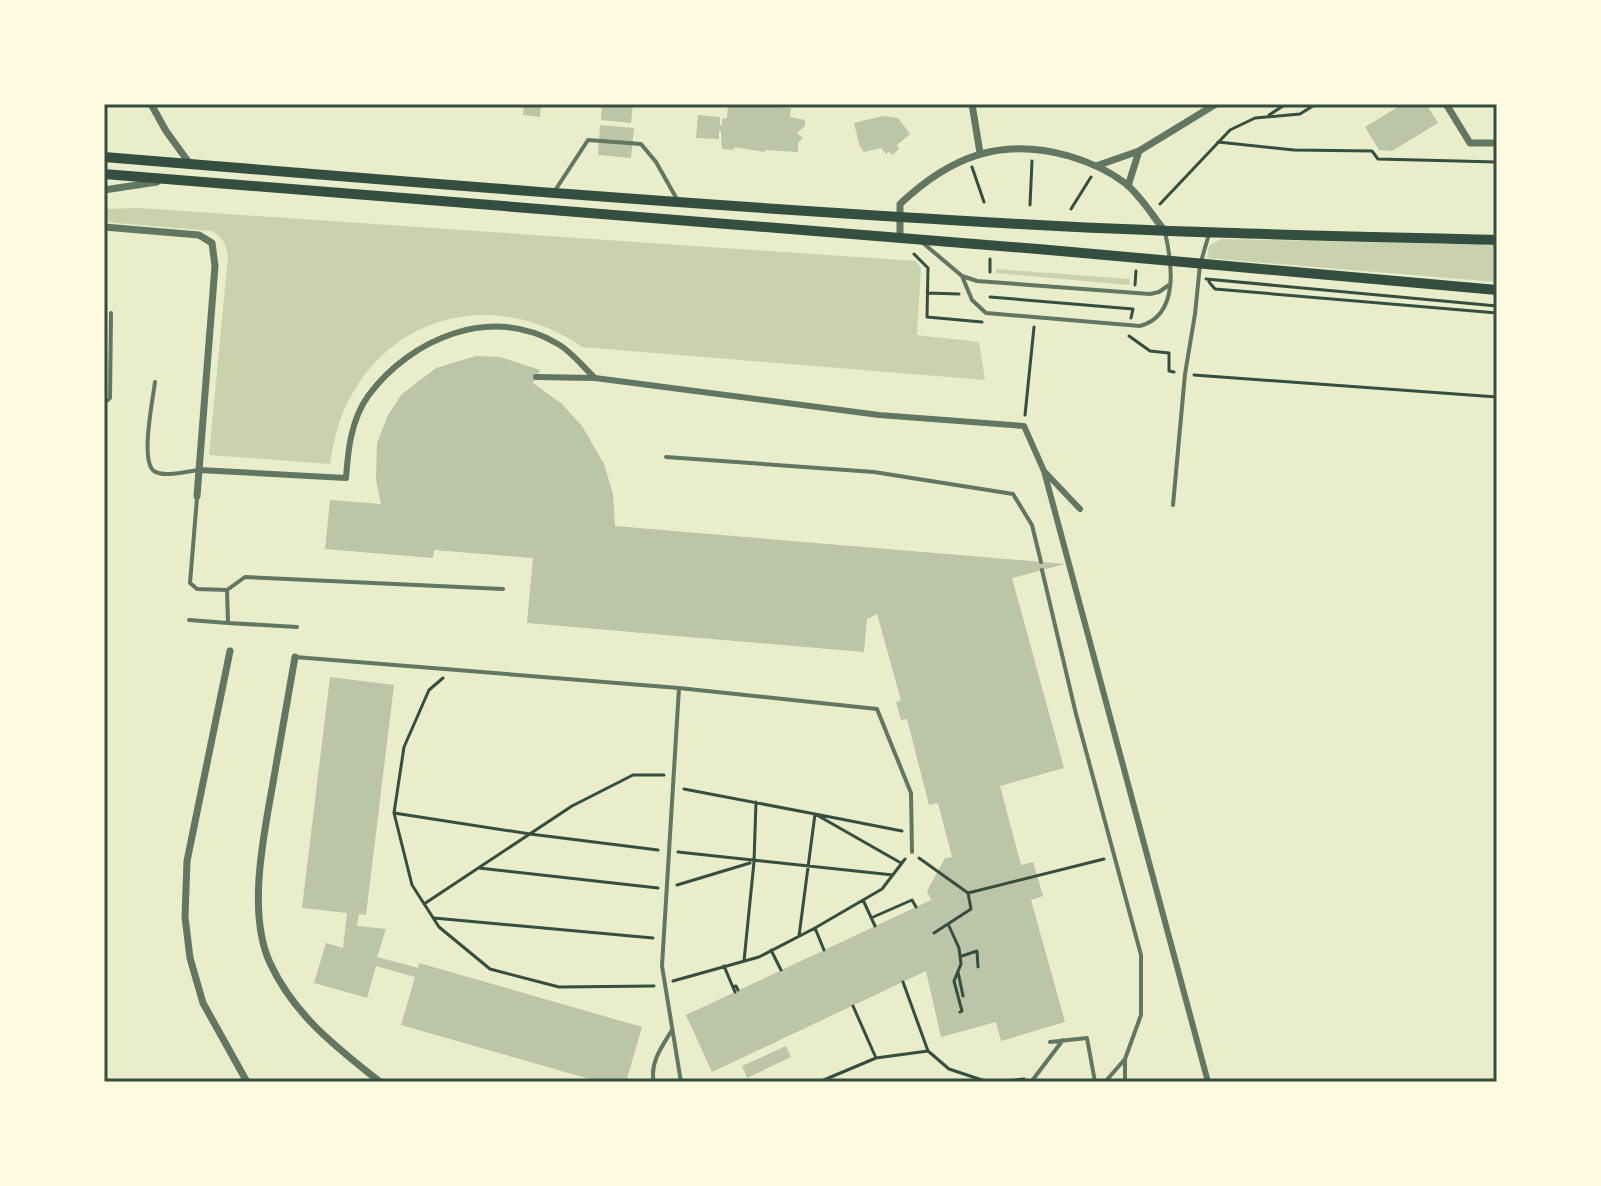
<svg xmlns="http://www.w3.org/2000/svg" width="1601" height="1186" font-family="'Libre Baskerville',serif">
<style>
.green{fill:#cad2ad}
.building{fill:#bcc5a7}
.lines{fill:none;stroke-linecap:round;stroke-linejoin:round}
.path{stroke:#344e41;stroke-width:3}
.service{stroke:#617663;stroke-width:4}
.pedestrian{stroke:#617663;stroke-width:6}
.minor{stroke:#617663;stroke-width:7}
.secondary{stroke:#344e41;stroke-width:10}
.neatline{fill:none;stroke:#344e41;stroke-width:3}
</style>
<rect width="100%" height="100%" fill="#e9edc9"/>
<path class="green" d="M139,208L916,261L921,268L917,335L979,342L985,380L582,347C503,292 401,308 352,394C339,416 334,440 330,464L209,455L228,256C226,244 223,238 212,231L104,222V209Z
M1221,239L1497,245V282L1207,258L1209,246Z
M996,269L1130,279L1129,285L996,273Z"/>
<path class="building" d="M524,104H541L540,117L523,115Z
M602,104H633L631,123L601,120Z
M728,104L791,108L790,117L805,120V126L797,133L803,138L798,143V152L766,150L764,152L735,147L733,150L722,149L721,131H719V139L696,138L698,115L720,117V125L722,126V119L727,118Z
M1403,104H1426L1438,123L1392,151L1379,150L1365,127Z
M883,116L898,118L910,134L897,145L899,149L892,155L889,151L886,154L881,148L864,152L860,147L854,123Z
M600,125L634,128L631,158L598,155Z
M476,356L500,357L540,370L533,383L562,404L582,426L604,464L613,494L615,526L1065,564L1012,578L1064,768L1000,786L1021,865L1033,862L1043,896L1031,900L1065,1022L1001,1041L996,1022L941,1037L926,971L712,1072L686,1015L931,900L927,891L945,858L952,857L938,803L929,805L907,719L901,720L896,702L901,700L877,614L867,619L864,652L527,623L533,558L434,550L433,558L325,549L330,500L381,504L376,480L377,443L388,415L402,394L436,368Z
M330,677L394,685L366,915L359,914L357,926L386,929L377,957L418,968L419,963L642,1027L626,1082H600L401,1025L415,977L376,966L367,998L314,983L326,943L343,948L347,913L302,908Z
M786,1046L791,1057L747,1078L742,1066Z"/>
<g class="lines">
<path class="path" d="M1269,115L1286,104
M1218,142L1294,150L1372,151L1378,159L1497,162
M972,167L984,202
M1160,204L1230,130L1255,118L1300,114L1316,104
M1030,205L1032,161
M1071,209L1091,177
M914,254L928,268L927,317L982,322
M990,259V272
M1206,279L1497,306
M1209,282L1215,289L1497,313
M1135,285L1136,271
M927,293L959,294
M990,297L1133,309L1131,318
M1129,336L1150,351L1169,353V371L1174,372
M1194,375L1497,397
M1025,415L1034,327
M443,678L429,690L404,747L394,813L412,885L439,927L490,969L559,987L654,986
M684,789L815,814L901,863
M394,813L530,834L658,850
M678,852L893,875
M919,858L968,893L971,909L934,933
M479,868L658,888
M677,885L750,863
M968,893L1104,859
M863,900L875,926
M424,904L572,806L633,775H664
M434,918L653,938
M871,918L912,900L916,907
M949,926L959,948L961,964L954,981L962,1011L960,1012
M815,928L824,950
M799,936L815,814L902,831
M771,950L781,970
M962,956L977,951L978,967
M744,961L754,862L756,802
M724,966L735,992
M958,972L963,996
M673,981L759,957L815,928L882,889L905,859
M903,982L928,1051L949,1069L988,1082
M733,987L736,986L738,990
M853,1006L876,1058
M819,1082L876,1058L928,1051
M996,1082L1024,1079"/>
<path class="service" d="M554,192L588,140L641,144L656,162L678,201
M923,243L962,276L977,281L1150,294L1159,292L1169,285
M962,276L972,300L986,313L1140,326C1180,315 1172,263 1165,232
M155,382C153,399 140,461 154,471C164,478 188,471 199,470
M104,403L110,398L111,313
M666,457L874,472L1013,494L1032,525L1041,562
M1173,505L1185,374L1195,314L1200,265L1209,234
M1042,570L1076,714L1141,955V1015L1125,1059L1105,1082
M227,590L245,577L503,589
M189,620L228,623L227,590L197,589L190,583L197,498
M228,623L297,627
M295,657L679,688
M1050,1042L1087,1038L1095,1082
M654,1082C649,1063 663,1045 672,1030
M681,1082L662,966L679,688L877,709L911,793L912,852
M1031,1082L1063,1040
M1125,1082V1060"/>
<path class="pedestrian" d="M536,377L595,378L879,415L1024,426L1044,471L1080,509
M199,470L346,478C348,450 351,420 368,396C411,338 492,304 558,344C572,352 583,367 595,378
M1044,471L1208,1082"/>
<path class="minor" d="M151,104L166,131L190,164
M972,104L980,153
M1446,104L1470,143H1497
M1096,166L1139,151L1216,104
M1128,186L1139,151
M104,190L157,182
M104,227L199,235L212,243L215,266L197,496
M900,239V204C951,156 1001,137 1069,156C1089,162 1108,170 1125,183C1140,195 1152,215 1164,230
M230,651L187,861L185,917L190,958L203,1003L247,1082
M295,657C288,697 281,737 274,777C265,830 246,911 270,963C294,1015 336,1047 380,1082"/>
<path class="secondary" d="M104,157C409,182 714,207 1020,224C1179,233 1338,236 1497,240
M104,174L1038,249L1497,290"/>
</g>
<rect width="1601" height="1186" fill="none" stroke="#fefae0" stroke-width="212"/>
<rect x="106" y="106" width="1389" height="974" class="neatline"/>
</svg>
